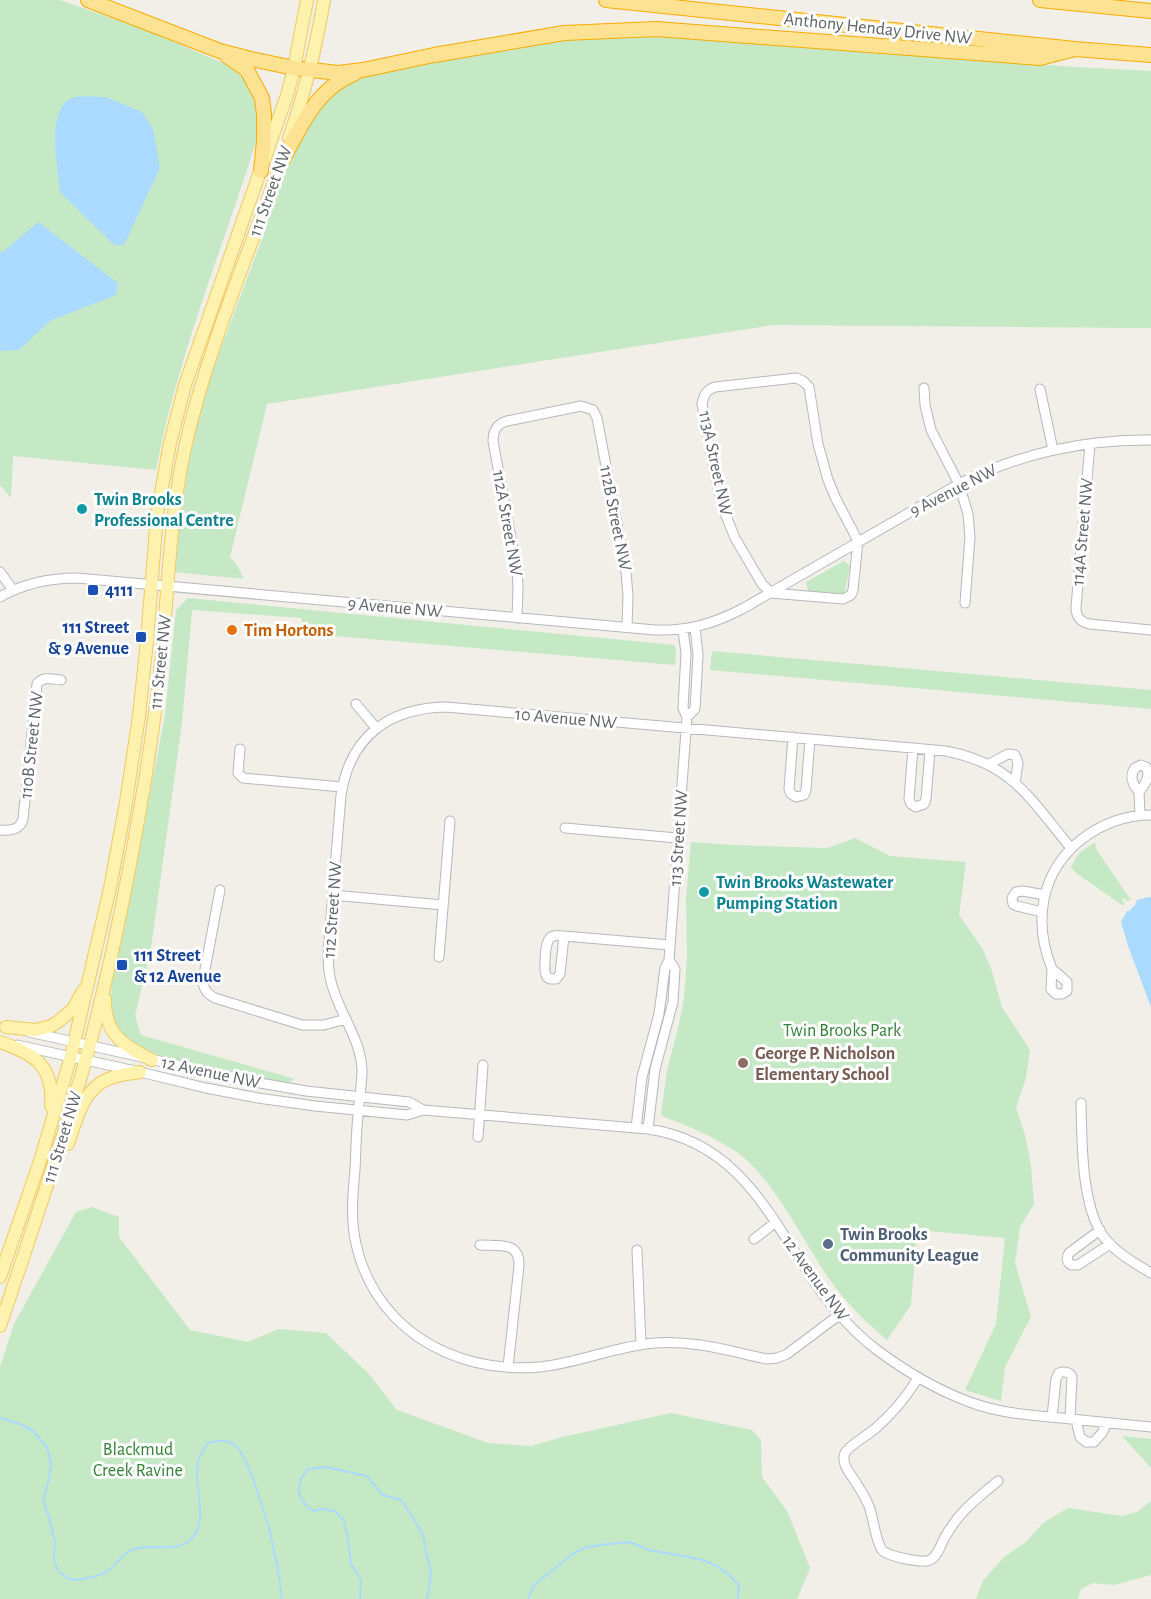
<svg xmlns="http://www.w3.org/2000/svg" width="1151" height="1599" font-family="'Alegreya Sans',sans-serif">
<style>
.green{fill:#c5e8c5}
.water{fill:#aadaff}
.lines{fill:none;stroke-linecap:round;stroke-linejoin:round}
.stream{stroke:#aadaff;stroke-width:2}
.minor-casing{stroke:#b5b8bc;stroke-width:11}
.major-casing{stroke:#f2c960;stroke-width:14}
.highway-casing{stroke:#f9ab00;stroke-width:16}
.minor{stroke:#fff;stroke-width:9}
.major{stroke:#fff2af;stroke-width:12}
.highway{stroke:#fde293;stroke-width:14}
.culture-dot{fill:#0f9aa8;stroke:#fff;stroke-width:2}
.transit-dot{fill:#1a4fb4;stroke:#fff;stroke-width:2}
.food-dot{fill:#e8710a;stroke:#fff;stroke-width:2}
.education-dot{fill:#8d6e63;stroke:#fff;stroke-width:2}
.service-dot{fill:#5c6f8a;stroke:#fff;stroke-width:2}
.labels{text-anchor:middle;stroke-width:6;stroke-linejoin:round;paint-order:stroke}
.street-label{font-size:18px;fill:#5f6368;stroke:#fff}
.culture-label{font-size:18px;font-weight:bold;fill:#0d838f;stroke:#fff;text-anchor:start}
.transit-label{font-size:18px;font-weight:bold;fill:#164399;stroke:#fff;text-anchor:start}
.food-label{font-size:18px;font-weight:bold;fill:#c56008;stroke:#fff;text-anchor:start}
.park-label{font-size:18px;fill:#348238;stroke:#fff}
.education-label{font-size:18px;font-weight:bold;fill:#785e54;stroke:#fff;text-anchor:start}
.service-label{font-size:18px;font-weight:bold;fill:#4e5e75;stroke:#fff;text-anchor:start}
</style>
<rect width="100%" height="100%" fill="#f1efe8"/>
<path class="green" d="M0,0H60L146,30L230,66L244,79L253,93L257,109L258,133L255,145C221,253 177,358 156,470L13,456L11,498L0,485Z
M650,34L1075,67L1151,71V328L773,325L267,404L230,557L237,565L244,579L173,572L188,465L204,393L262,239L286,165L319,105L349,82L372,75L435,62L566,39Z
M844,561L850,566L844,596L808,591L806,582Z
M188,598L674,645L676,648L675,665L301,633L302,618L192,610L182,723L151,948L135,1016L141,1035L295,1079L287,1084L166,1058L127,1042L114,1027L110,1008L112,981L132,887L165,715L176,610Z
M712,651L1151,690V709L710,670Z
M855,838L890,856L966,862L959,915L982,948L991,968L1002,1007L1030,1050L1026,1078L1016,1107L1025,1135L1031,1165L1034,1204L1020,1227L1015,1263L1031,1317L1005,1367L1001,1401L965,1390L996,1324L1005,1238L917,1230L911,1305L887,1340C866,1322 846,1303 830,1280C803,1242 775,1180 738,1153C715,1137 690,1126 664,1117L661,1114L667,1071L679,1024L684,998L687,957L686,899L691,842L733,845L827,848Z
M1095,842L1096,849L1131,900L1127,901L1124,898L1122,900L1125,903L1124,905H1122L1076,873L1071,867L1079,853Z
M92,1207L119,1217V1237L190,1330L248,1342L278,1329L326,1333L369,1374L397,1410L488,1443L531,1446L562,1437L671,1413L752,1430L761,1440L762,1477L787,1511L810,1568L797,1599H0V1367L14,1324L76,1212Z
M1122,1436L1151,1439V1468Z
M1151,1501V1575L1114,1585L1093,1583L1081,1589L1078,1599H976L983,1581L1003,1558L1026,1542L1043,1523L1068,1508L1122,1516L1137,1512Z"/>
<path class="water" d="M106,97L142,112L153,129L160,168L124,245H114L60,192C58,170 45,109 72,98C79,95 98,97 106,97Z
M38,222L118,283L116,295L50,321L19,350L0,351V252H3Z
M1148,897H1151V1007L1128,946L1121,922L1127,911H1129L1135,905L1137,900Z"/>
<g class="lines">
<path class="stream" d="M0,1418L20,1424L33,1431L47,1447L51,1465L48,1484L43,1500L49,1517L52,1530L55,1542L54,1559L58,1571L71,1580C84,1579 98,1578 110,1569C118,1562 124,1552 134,1549C149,1544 172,1551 184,1544C211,1529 196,1496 197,1472C197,1460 202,1452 208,1443C217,1441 227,1439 235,1445C243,1451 247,1465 251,1474C267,1514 277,1555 282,1599
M360,1599L361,1580L351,1564L348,1538L344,1521L335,1511L323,1509L313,1511C303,1504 296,1495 300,1482C301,1478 305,1473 308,1469L326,1467L367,1476L383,1495L401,1500L412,1516L423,1535L431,1575L427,1599
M528,1599L534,1585L573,1554L584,1548L600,1545L630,1542L649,1550L699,1559L713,1564L728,1574L739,1585L738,1599"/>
<g class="minor-casing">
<path id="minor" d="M796,378L803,381L809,387L818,444L828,480L836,499L858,541L853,590L851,595L843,599L771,593L762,584L735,538L724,511L716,480L702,404C704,395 706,390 715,387Z
M924,388L925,405L931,430L959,484L968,514L970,537L965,603
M1040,389L1053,450
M1090,444L1076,607C1076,617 1080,622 1090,624L1151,630
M0,572L13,590
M0,597C23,584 50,578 77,578L655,630C688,631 713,624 742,609L959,484C1018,454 1085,439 1151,440
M517,618L518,587L517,570L493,441C493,430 497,424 507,421L581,406L593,410L597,418L626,572L628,596L627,627
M356,704L376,728
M687,717L695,709L698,655L695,627
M793,737L789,789L791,794L796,797L804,795L806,790L810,739
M913,748L909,799L911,804L916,807L924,804L926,799L930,750
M240,749L238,773L243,778L342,787
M989,764L1008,754L1015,755L1018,763L1015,783
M1141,765L1146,767C1151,777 1145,784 1139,792C1133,785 1129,776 1135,768Z
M1139,792L1140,815
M565,828L677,838
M0,830C10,831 20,830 23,819L37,684C43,676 52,679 61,680
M220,890L203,980C203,989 207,994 215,998L302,1025H324L346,1019
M332,895L443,905
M1042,912L1017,906L1013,904L1012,898L1016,892L1023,891L1045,895
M564,936L560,974L556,979C551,979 550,980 547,977C543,972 545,942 550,938C554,934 559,936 564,936L670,945
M439,957L450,821
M1052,969C1033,922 1040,872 1082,839C1103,823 1125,815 1151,815
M1052,969L1067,982V991L1062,994H1056L1051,989Z
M29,1032L254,1082L306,1091L409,1102L423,1110
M17,1045L140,1072L206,1088L258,1098L315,1106L407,1115L423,1110L648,1129C731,1141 764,1204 805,1268C824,1298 848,1328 877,1350C904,1370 935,1389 967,1401C997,1413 1029,1415 1061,1418C1091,1421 1121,1424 1151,1427
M1081,1103C1082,1141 1081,1204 1103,1236C1115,1252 1134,1263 1151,1273
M636,1128L642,1077L659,1014L665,968L669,960L687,717L683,708L686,653L683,630
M648,1129L655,1069L673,1002L675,969L669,960
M478,1137L483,1065
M1100,1230L1069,1253C1066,1258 1067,1262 1071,1265H1078L1110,1244
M754,1239L776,1222
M480,1245C499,1246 520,1241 519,1266L508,1367
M637,1250L641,1344
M839,1315L787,1354L777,1358L767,1359C729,1351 694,1340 655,1343C616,1346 579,1363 540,1367C451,1375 368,1325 354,1233C351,1212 353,1191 355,1170C356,1152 356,1133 358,1115C359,1100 362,1085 362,1070C361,1042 344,1020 335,994C328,977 327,959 329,941L341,795C350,737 388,708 446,707L946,751C1013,764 1030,799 1071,848
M918,1378C907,1396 893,1413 877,1427C870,1434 849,1445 845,1453C840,1465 853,1476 858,1486C862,1492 866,1499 869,1506C873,1517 876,1542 882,1550C887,1556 923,1564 930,1560C938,1556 941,1544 945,1537C959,1512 976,1499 998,1481
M1052,1417L1056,1379L1059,1373C1064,1371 1070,1372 1072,1377L1070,1419
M1076,1420L1080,1437L1086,1442H1094L1102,1433L1107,1423"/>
</g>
<g class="major-casing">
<path id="major" d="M289,138C305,93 316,47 324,0
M105,999C104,1034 124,1046 152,1060
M6,1027L36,1030L51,1026L59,1021L73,1009L83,991
M0,1042C35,1054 54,1066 51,1106
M68,1144C75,1124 81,1097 99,1084C110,1076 126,1074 140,1072
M0,1277L40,1161L71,1056L110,888L126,802L139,716L147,641L157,515L170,443L185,385L287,95L294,68L307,0
M0,1326C29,1240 59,1153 84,1066C110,972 129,876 145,780C153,730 160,680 164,630C169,567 172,504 186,443C209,344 250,250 284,155"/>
</g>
<g class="highway-casing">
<path id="highway" d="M88,0L220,51L251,59L294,68L338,73L363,70L434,55L564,33L656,29L1040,58L1075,49
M606,0L1075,49L1151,55
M1040,0L1151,11
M227,56L247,70L262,98L264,115V141L261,171
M281,163C299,130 316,88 354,74"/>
</g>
<use href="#minor" class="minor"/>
<use href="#major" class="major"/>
<use href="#highway" class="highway"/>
</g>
<g class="culture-dot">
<circle cx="82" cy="509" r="6"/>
<circle cx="704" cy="892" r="6"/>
</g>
<g class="transit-dot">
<rect x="87" y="584" width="12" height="12" rx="3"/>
<rect x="135" y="631" width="12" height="12" rx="3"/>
<rect x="116" y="959" width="12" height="12" rx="3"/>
</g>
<circle class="food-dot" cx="232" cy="630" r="6"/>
<circle class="education-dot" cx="743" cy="1063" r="6"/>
<circle class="service-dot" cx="828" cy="1244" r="6"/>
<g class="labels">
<g class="street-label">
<text transform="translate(878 28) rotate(6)" y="6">Anthony Henday Drive NW</text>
<text transform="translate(270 191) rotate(-70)" y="6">111 Street NW</text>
<text transform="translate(716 463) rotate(78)" y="6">113A Street NW</text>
<text transform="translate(953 490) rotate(-27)" y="6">9 Avenue NW</text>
<text transform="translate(616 518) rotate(79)" y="6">112B Street NW</text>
<text transform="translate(508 523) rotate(80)" y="6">112A Street NW</text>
<text transform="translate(1082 532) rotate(-85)" y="6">114A Street NW</text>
<text transform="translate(395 607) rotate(5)" y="6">9 Avenue NW</text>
<text transform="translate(160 662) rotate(-84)" y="6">111 Street NW</text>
<text transform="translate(566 718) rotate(5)" y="6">10 Avenue NW</text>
<text transform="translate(31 745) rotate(-84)" y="6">110B Street NW</text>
<text transform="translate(678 838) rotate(-86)" y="6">113 Street NW</text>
<text transform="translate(332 910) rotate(-86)" y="6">112 Street NW</text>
<text transform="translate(211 1072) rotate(12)" y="6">12 Avenue NW</text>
<text transform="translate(62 1137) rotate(-73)" y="6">111 Street NW</text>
<text transform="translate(816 1278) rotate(54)" y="6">12 Avenue NW</text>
</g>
<g class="culture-label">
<text x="94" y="505">Twin Brooks<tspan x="94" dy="21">Professional Centre</tspan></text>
<text x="716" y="888">Twin Brooks Wastewater<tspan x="716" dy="21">Pumping Station</tspan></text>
</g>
<g class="transit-label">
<text x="105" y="596">4111</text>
<text x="129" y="633" text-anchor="end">111 Street<tspan x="129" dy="21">&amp; 9 Avenue</tspan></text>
<text x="134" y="961">111 Street<tspan x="134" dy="21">&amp; 12 Avenue</tspan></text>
</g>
<g class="food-label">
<text x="244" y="636">Tim Hortons</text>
</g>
<g class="park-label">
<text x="842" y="1036">Twin Brooks Park</text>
<text x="138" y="1455">Blackmud<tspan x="138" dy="21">Creek Ravine</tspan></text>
</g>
<g class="education-label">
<text x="755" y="1059">George P. Nicholson<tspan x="755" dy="21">Elementary School</tspan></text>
</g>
<g class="service-label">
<text x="840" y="1240">Twin Brooks<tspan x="840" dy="21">Community League</tspan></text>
</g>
</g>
</svg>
